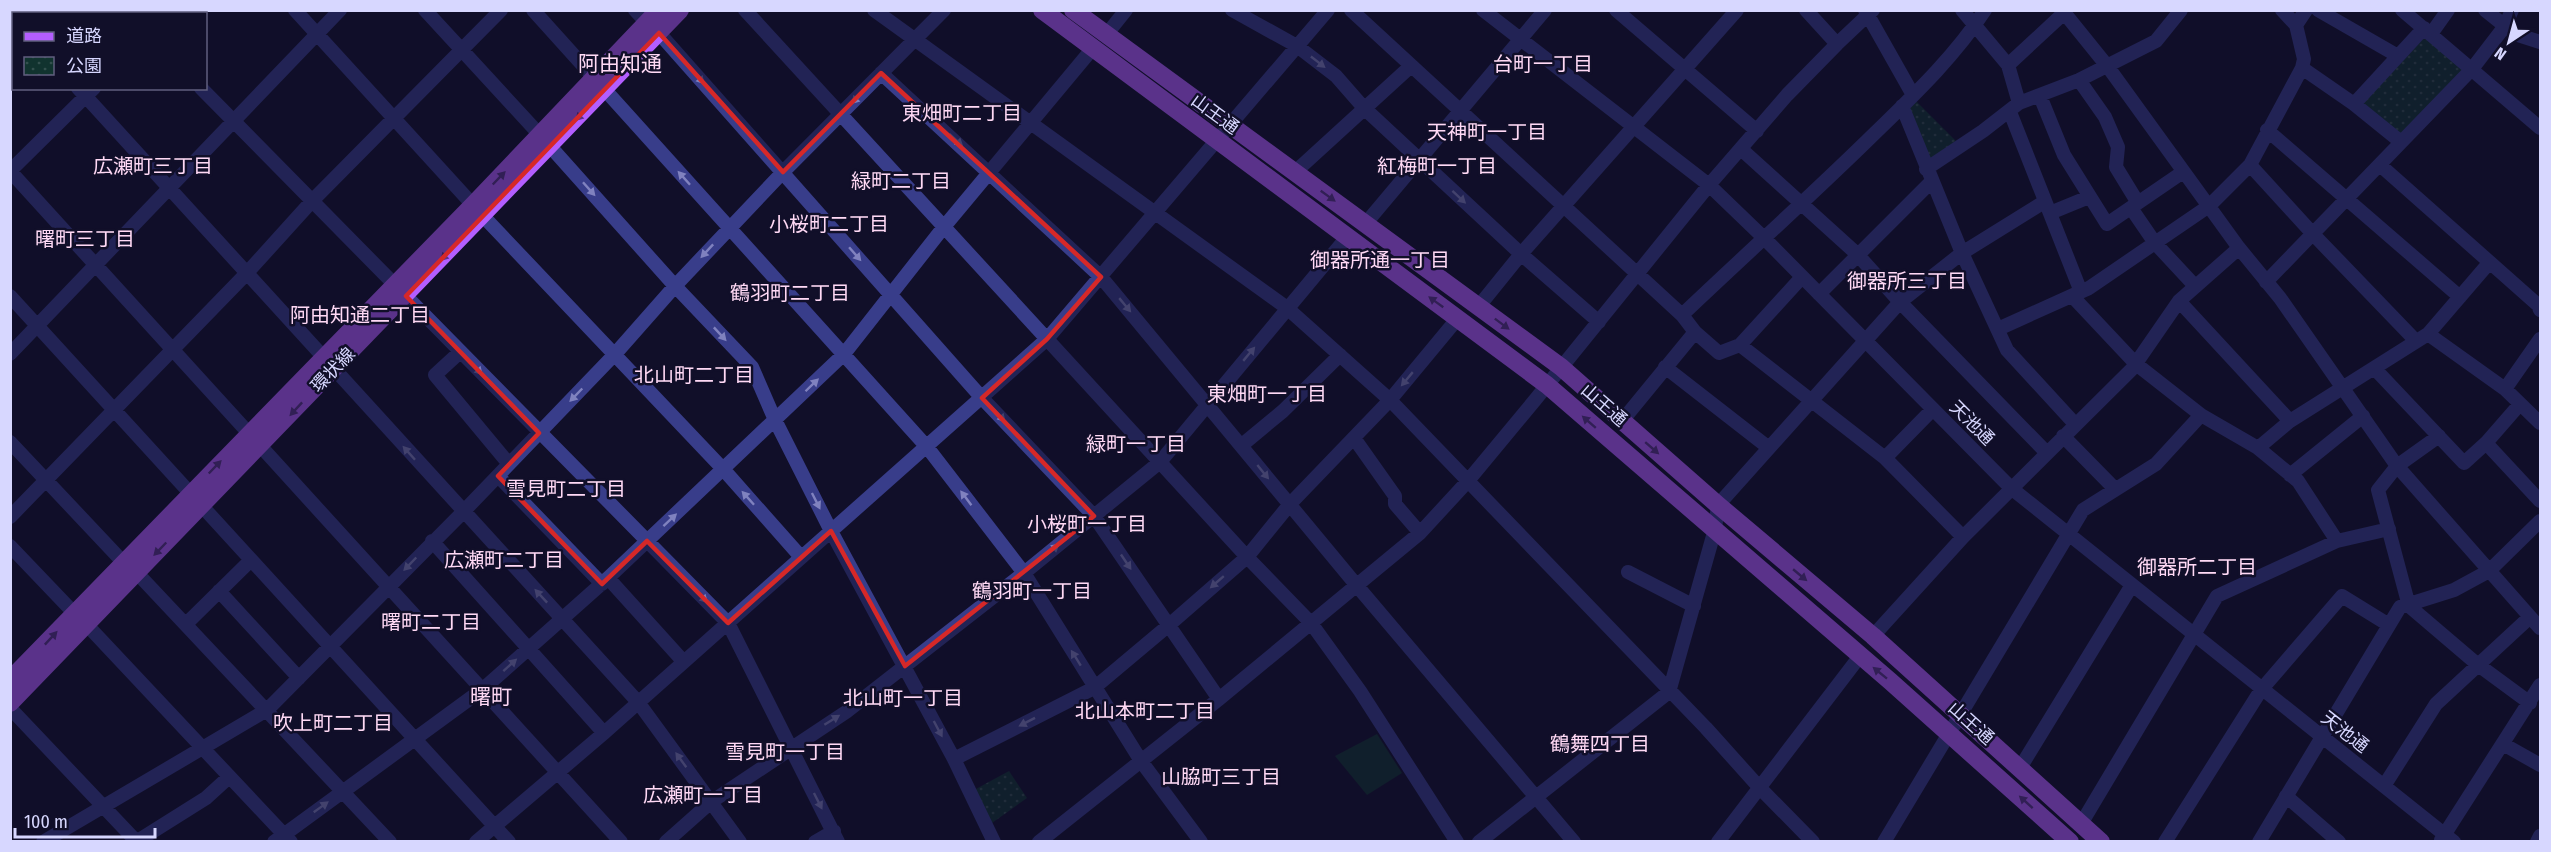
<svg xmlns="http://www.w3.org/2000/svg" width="2551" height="852" font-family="'Fira Sans Condensed','Noto Sans JP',sans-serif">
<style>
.park{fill:url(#park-dots)}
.pitch{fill:#11332f}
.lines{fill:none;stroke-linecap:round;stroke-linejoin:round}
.minor{stroke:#383d8a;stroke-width:14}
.major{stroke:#b35eff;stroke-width:18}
.oneway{fill:#8082bf}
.oneway2{fill:#5a3389}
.marked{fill:none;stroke:#d62828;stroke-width:4.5;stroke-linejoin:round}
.labels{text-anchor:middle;stroke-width:5;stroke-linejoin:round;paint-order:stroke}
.street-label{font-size:18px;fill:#d7d7ff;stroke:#110f29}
.neighbourhood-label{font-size:20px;fill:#ffd9f5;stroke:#110f29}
.quarter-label{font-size:21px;fill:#ffd9f5;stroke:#110f29}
</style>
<defs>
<pattern id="park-dots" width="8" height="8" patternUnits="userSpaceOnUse" patternTransform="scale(1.5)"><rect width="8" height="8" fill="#11332f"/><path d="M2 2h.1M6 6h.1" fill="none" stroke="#33504e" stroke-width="1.8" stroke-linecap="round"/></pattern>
</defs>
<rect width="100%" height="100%" fill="#110f29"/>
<path class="park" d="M2423,39L2429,40L2465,68L2403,138L2363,103Z
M1915,100L1956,141L1929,161L1907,109Z
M1009,771L1027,798L992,823L974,790Z"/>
<path class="pitch" d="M1377,734L1402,773L1367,795L1335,756Z"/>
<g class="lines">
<path class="minor" d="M125,10L128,14
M295,10L483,216L724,470L801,557
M425,10L540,135L675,286L752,367L775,420L831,531L954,759L994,842
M533,10L927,447L1024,573L1141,761L1201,842
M635,10L647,23
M745,10L1247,557L1311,623L1360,691L1457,842
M874,10L1287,308L1390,400L1706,728L1759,787L1813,842
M1232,10L1297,46L1336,76L1364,108L1521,254L1599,322
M1351,10L1682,315L1695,332L1719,353L1740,345L1802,277
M1483,10L1709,185L1763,237L2011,488L2454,842
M1616,10L1757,131
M1806,10L1837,44
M1865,10L1913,95
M1962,10L2008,65L2019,103
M2062,10L2108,67L2239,248L2280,298L2397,466L2540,628
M2318,10L2398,56
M2402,10L2540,128
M2485,10L2515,34L2540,42
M166,14L169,10
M10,16L14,19
M2296,25L2306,10
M659,33L982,398L1094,516L1219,699
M2431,34L2448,10
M1106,35L1126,10
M2008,65L2064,13
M2302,68L2354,104L2401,142
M881,73L1101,277L1358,587L1574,842
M2079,80L2105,117L2118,147L2116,167L2138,203
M78,88L638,702L740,842
M201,88L728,623L838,842
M2040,96L2064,155L2107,224L2183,172
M2354,104L2424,28
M1902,106L1962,253L2007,350L2075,424
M2010,112L2081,292
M2267,130L2460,297
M1741,149L1857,254L1900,302L2046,452
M2250,165L2313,234L2416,341
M2380,165L2538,305L2540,310
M1926,169L1983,131L2019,103L2079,80L2156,41L2181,10
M10,171L621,842
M10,171L94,88
M1295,172L1411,66
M2131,208L2155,243L2195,286
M2050,213L2089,197
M1366,223L1545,10
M2266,282L2472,69L2505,26L2512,10
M1819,294L1931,182
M10,296L190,493
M2073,297L2136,364L2201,415L2258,448L2298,481L2337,541
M2179,301L2290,421
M1479,306L1521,254L1737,10
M1682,315C1746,254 1812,195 1875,133C1914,95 1955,56 1985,10
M1998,329L2089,288L2209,206L2250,165L2302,68L2304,59L2296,25L2282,10
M2428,334L2505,389L2540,423
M1740,345L1885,458L1963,537
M460,352L435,375L509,464
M10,354L340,10
M1665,367L1769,448
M2374,368L2464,463L2486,443L2520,404
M2505,389L2540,339
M1622,421L1695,332
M2063,436L2115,489
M2439,436L2397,466L2378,490L2409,606L2477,664L2530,703
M1354,438L1395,496V504L1420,533
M10,442L123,562
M2486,443L2540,501
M1242,445L1283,411L1340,355
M2258,448L2290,421L2428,334L2489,263
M1885,458L1933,409
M2290,475L2363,416
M498,476L602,584
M201,505L509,842
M10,517L246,274L312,201L501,10
M432,541L604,733
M10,546L74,613
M1628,572L1694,606
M137,573L390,842
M608,578L683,661
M219,591L299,678
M186,624L251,560
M87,625L291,842
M1873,636L1963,537L2132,369L2179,301L2239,248
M10,708L137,842
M2503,744L2540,765
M954,759L1094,688L1169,625L1247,557L1290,504L1390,400L1458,318
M2020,768L2132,585
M2384,786L2436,704L2530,617
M2286,796L2339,842
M2081,824L2217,596L2337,541L2389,529
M2441,840L2540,685
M43,842L267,710L463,512L615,354L675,286L783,172L944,10
M136,842L206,798L229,777
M274,842L483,689L608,578L844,354L943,228L1093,48
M476,842L604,733L1047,339L1328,10
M666,842L711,802L846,712L1024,573L1160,462L1348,236
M815,842L834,831
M1039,842L1219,699L1420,533L1467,482L1535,400L1709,185L1787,95L1837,44L1873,10
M1479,842L1669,692L1715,529L1718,505L1900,302L1962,253L2044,202
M1718,842L1860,656
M1884,842L2083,510L2156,464L2201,415
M2165,842L2261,690L2342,596L2389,625
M2259,842L2400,607L2454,590L2489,571L2540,521
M2537,842L2540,836"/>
<path class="major" d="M1042,10L1547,385L1890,681L2070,842
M1073,10L1561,367L1718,505L1873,636L2101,842
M10,680L474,204L659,10
M10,703L680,10"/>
</g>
<defs><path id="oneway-solid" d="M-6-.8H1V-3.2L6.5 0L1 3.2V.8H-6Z" transform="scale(1.5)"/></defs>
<g class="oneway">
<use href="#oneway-solid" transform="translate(1318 62) rotate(38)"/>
<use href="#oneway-solid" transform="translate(698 77) rotate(48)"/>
<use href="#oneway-solid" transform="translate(858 97) rotate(134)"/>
<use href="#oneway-solid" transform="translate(956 140) rotate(42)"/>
<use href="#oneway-solid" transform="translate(684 178) rotate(-132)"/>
<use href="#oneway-solid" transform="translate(589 189) rotate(48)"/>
<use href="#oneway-solid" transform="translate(1459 197) rotate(43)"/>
<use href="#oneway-solid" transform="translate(707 251) rotate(133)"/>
<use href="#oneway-solid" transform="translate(855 254) rotate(49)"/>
<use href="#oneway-solid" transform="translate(1125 305) rotate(50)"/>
<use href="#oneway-solid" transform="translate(720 334) rotate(47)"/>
<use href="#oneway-solid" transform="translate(1249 354) rotate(-50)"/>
<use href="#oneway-solid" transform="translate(476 368) rotate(46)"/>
<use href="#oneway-solid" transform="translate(1407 379) rotate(130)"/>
<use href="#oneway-solid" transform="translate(812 385) rotate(-44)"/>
<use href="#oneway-solid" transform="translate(576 395) rotate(134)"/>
<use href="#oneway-solid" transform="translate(999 415) rotate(47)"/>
<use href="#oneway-solid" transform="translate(409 453) rotate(-132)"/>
<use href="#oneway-solid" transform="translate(1263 472) rotate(51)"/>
<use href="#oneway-solid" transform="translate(748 498) rotate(-132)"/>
<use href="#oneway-solid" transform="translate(966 498) rotate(-127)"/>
<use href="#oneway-solid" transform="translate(816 501) rotate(63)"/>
<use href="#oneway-solid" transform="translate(670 520) rotate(-43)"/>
<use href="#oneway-solid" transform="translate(1052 550) rotate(-39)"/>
<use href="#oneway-solid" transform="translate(1126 562) rotate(56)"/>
<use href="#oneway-solid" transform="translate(410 564) rotate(134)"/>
<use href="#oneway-solid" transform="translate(1217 582) rotate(139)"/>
<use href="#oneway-solid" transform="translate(541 596) rotate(-133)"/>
<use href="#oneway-solid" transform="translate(701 596) rotate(45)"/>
<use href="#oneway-solid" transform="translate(1076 658) rotate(-122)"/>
<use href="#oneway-solid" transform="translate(510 665) rotate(-42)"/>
<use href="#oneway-solid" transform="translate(832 720) rotate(-32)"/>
<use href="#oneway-solid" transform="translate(1027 722) rotate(153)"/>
<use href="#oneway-solid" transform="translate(938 729) rotate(62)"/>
<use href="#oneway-solid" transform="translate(681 760) rotate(-126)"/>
<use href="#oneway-solid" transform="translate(818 801) rotate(63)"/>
<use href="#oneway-solid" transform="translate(321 807) rotate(-36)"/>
</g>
<g class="oneway2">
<use href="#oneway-solid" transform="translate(582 114) rotate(135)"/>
<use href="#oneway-solid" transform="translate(499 178) rotate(-46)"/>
<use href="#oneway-solid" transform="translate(1328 196) rotate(36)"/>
<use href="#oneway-solid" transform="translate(447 254) rotate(134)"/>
<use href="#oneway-solid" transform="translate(1436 302) rotate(-144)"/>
<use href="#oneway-solid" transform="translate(1502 324) rotate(37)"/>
<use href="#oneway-solid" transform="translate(296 409) rotate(133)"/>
<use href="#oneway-solid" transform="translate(1589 422) rotate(-139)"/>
<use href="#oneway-solid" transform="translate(1652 448) rotate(41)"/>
<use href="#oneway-solid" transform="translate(215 467) rotate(-46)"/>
<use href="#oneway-solid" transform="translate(160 549) rotate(134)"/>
<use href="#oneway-solid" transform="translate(1800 575) rotate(40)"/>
<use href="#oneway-solid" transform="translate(51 638) rotate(-47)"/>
<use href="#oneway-solid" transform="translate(1880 673) rotate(-141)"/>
<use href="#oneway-solid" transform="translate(2026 802) rotate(-138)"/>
</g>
<path d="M0 0H2551V852H0ZM659,33L783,172L881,73L1101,277L1047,339L982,398L1094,516L905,666L831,531L728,623L647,541L602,584L498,476L539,433L406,296Z" fill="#110f29" fill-opacity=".55" fill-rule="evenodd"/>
<path class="marked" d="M659,33L783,172L881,73L1101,277L1047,339L982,398L1094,516L905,666L831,531L728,623L647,541L602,584L498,476L539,433L406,296Z"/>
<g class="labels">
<g class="street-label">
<text transform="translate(1215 114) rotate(36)" y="6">山王通</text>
<text transform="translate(333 370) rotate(-46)" y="6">環状線</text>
<text transform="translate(1604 405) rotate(41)" y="6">山王通</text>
<text transform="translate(1972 423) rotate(45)" y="6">天池通</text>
<text transform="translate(1971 723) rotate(42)" y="6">山王通</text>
<text transform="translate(2345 732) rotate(38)" y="6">天池通</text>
</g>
<g class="neighbourhood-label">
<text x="1543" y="71">台町一丁目</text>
<text x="962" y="120">東畑町二丁目</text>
<text x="1487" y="139">天神町一丁目</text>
<text x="153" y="173">広瀬町三丁目</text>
<text x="1437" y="173">紅梅町一丁目</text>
<text x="901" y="188">緑町二丁目</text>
<text x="829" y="231">小桜町二丁目</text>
<text x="85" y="246">曙町三丁目</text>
<text x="1380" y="267">御器所通一丁目</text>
<text x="1907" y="288">御器所三丁目</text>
<text x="790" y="300">鶴羽町二丁目</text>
<text x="360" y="322">阿由知通二丁目</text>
<text x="694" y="382">北山町二丁目</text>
<text x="1267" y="401">東畑町一丁目</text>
<text x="1136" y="451">緑町一丁目</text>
<text x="566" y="496">雪見町二丁目</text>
<text x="1087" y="531">小桜町一丁目</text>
<text x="504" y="567">広瀬町二丁目</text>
<text x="2197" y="574">御器所二丁目</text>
<text x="1032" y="598">鶴羽町一丁目</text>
<text x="431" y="629">曙町二丁目</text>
<text x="903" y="705">北山町一丁目</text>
<text x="1145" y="718">北山本町二丁目</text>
<text x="333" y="730">吹上町二丁目</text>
<text x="1600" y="751">鶴舞四丁目</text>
<text x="785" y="759">雪見町一丁目</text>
<text x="1221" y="784">山脇町三丁目</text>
<text x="703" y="802">広瀬町一丁目</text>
</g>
<g class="quarter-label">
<text x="620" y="71">阿由知通</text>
<text x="491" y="704">曙町</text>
</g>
</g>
<rect width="2551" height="852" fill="none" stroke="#d7d7ff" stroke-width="24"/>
<rect x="12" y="12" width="195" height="78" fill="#110f29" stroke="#605f7f" stroke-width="1.5"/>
<rect x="24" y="32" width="30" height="9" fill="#b35eff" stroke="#605f7f" stroke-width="1.5"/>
<text x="66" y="42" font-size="18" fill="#d7d7ff">道路</text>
<rect x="24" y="57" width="30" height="18" fill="url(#park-dots)" stroke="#605f7f" stroke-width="1.5"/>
<text x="66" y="72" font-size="18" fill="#d7d7ff">公園</text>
<g transform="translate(2509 42) rotate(216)" stroke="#110f29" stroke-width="4.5" paint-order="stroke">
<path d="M0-4.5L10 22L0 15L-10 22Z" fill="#d7d7ff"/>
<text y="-9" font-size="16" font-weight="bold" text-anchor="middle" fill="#d7d7ff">N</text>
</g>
<path d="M15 828v9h140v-9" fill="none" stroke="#d7d7ff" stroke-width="3"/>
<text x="24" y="828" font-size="18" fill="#d7d7ff" stroke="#110f29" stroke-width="4.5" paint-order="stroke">100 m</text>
</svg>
